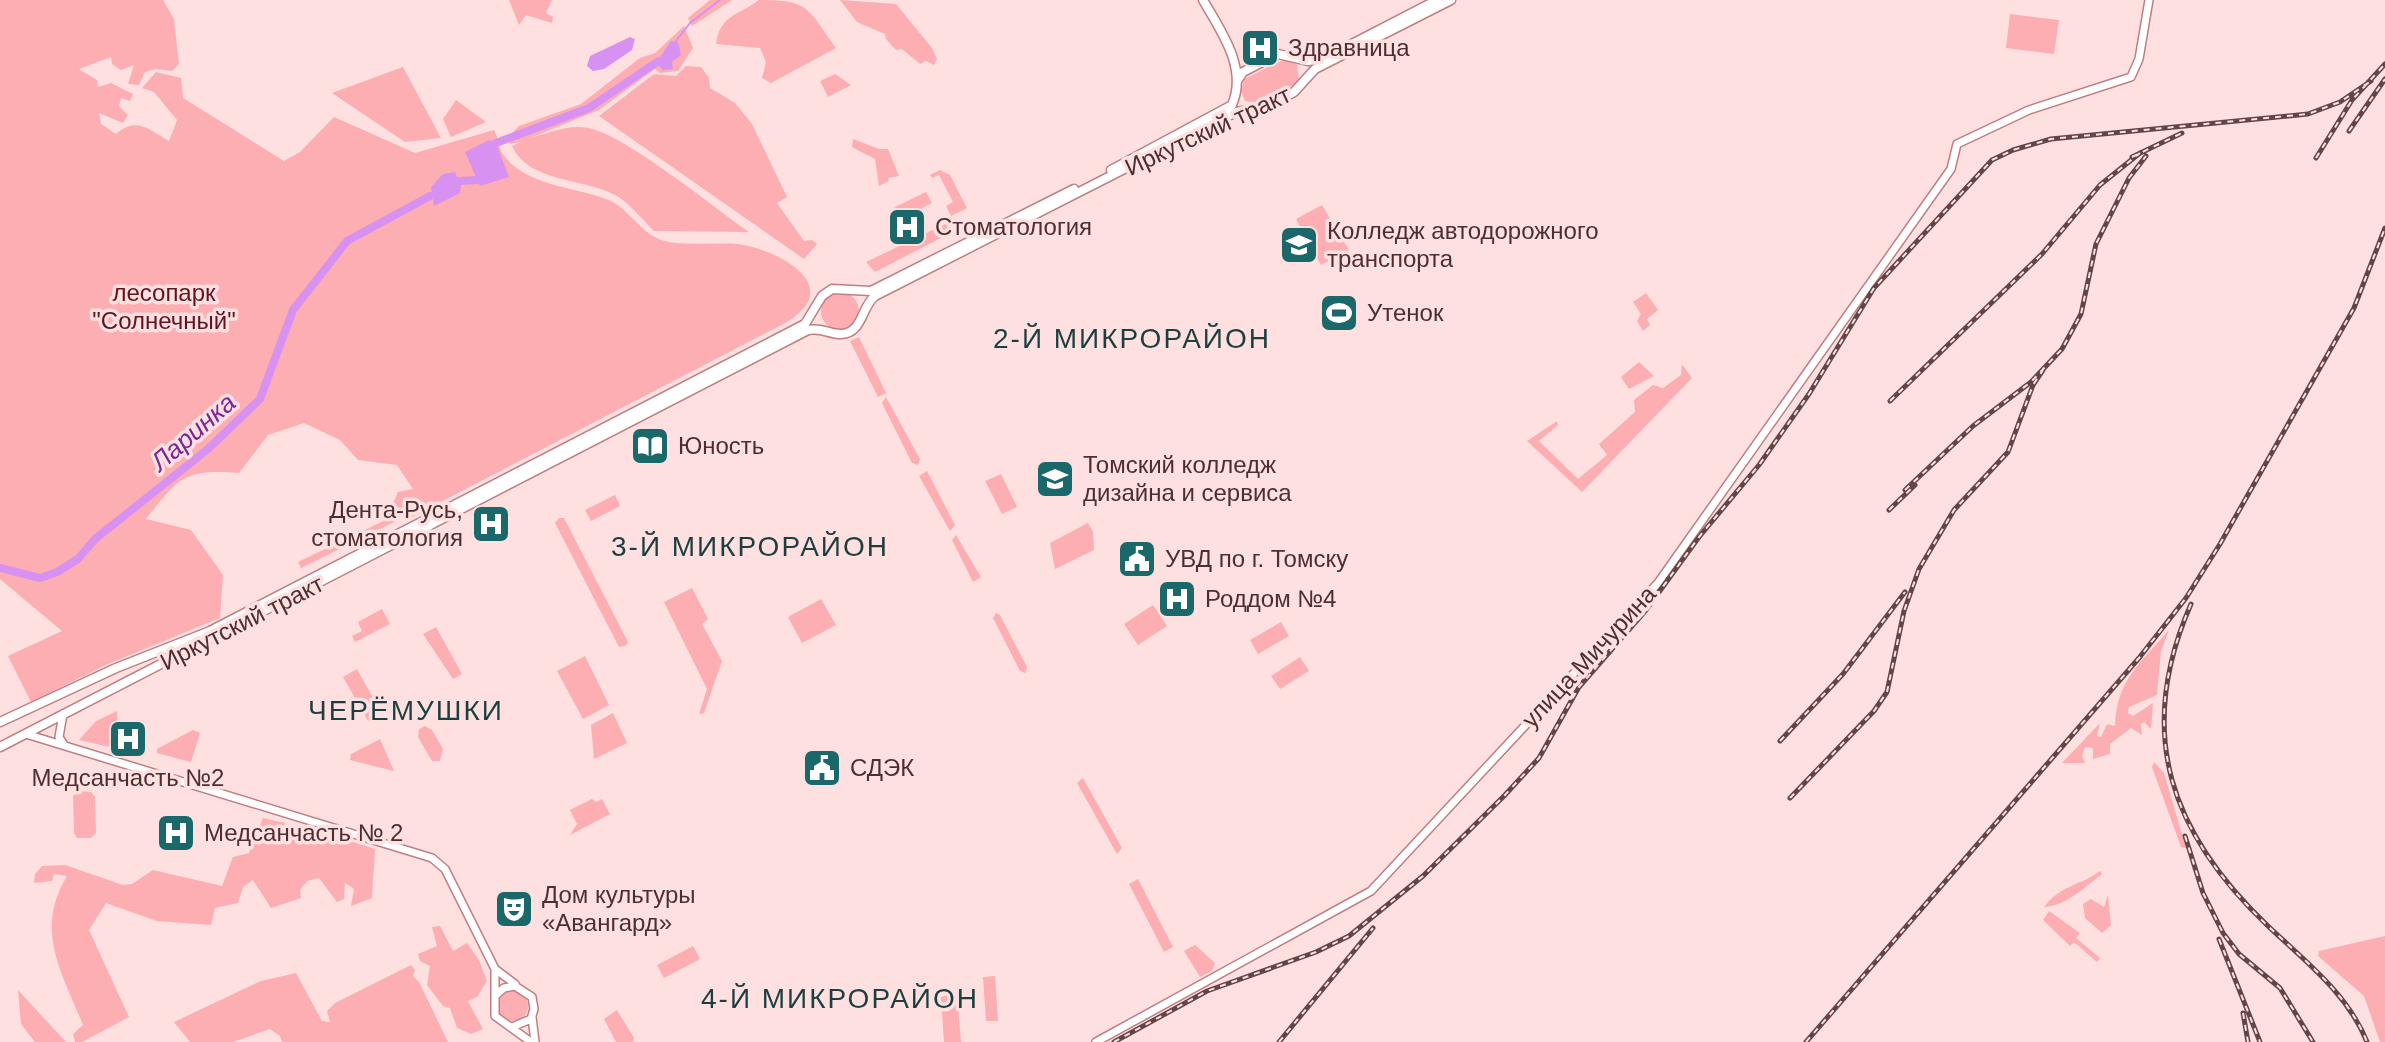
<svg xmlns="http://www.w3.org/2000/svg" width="2385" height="1042" font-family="Helvetica,sans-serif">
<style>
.green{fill:#fdaeb2}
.water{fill:#d791f1}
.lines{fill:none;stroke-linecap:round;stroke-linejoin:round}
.stream{stroke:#d791f1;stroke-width:2}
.river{stroke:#d791f1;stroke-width:8}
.secondary-casing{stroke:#c07e81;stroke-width:10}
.primary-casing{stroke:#c07e81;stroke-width:11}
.secondary{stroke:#fff;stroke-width:7}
.primary{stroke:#fff;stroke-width:8}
.rail-casing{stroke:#624546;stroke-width:5}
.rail{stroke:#fee0e1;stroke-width:2;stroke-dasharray:6;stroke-linecap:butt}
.labels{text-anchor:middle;stroke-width:7;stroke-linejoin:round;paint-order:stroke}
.poi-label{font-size:24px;fill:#4c3031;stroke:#fee0e1;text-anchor:start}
.street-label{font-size:24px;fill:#4c3031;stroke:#fee0e1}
.park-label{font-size:24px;fill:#601320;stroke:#fee0e1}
.water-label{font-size:26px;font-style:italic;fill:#7b2697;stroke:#fee0e1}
.quarter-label{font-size:28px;letter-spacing:2px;fill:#1c3e3e;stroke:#fee0e1}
</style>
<rect width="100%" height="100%" fill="#fee0e1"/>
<path class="green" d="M0,0H163L174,19L179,64L172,71L156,69L145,72L139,85L128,84L134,65L121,70L112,64L111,57L79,69L97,80L98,87L111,83L133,94L130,101L121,98L119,106L128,115L123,123L99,113L101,124L116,134C137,116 149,130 169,141L177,120L154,92L142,88L156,72L181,78L183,98L284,161L300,152L334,117L415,153L494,130C499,138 499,151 505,157C529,187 579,187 611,201C629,210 641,232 659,239C676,247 717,242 738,244C777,249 847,286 787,322L410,518L393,504L398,492L413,489L397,465L358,460L340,440L304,423L268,435L239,473C184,469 179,477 146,519L191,530L223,575L220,618L108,664L31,702L8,656L62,631L0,579Z
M509,0H552L546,13L553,17L552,23L526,15L519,25Z
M710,0H732L692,26L688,18Z
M759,0C809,0 807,7 836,48L771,83L762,78L766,62L760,48L716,44C720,15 737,16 759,0Z
M840,0L896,4L932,48L937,59L934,65L926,61L920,64L902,49L896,50L886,39L885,34L857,22Z
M2010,14L2059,20L2054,54L2006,48Z
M684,26L693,48L678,71L660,73L655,69L599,110L530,138C550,133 567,124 589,128C628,137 713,207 749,232L654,231C643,220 630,204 617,196C584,177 530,184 512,146L521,142L510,144L507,138L519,126L581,104L640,58L655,53Z
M1285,59L1297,64L1299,81L1263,104L1245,101L1241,91L1244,79Z
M686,66L701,67L709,78L710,88L735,103L752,124L787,197L777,203L804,241L812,240L817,244L804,259L599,116L654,74L676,76Z
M403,67L441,138L405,142L332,93Z
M835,74L851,85L828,97L820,81Z
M456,100L486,122L451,137L443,119Z
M853,139L879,149H888L899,176L888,178L889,181L879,186L875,159L852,147Z
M940,170L950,175L967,208L951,216L946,206L953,202L939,175L932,178L930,175Z
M926,192L932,203L901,219L895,207Z
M1322,205L1349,250L1321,265L1296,219Z
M962,218V227L875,272L866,262L945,224L951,228Z
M821 311a19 19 0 1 1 38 0a19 19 0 1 1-38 0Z
M1646,293L1658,310L1647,319L1650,325L1643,331L1637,321L1641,314L1633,302Z
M859,337L886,393L878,397L850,341Z
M1639,362L1654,376L1629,389L1621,377Z
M1682,364L1692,378L1582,492L1527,441L1557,421L1558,425L1539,441L1578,479L1607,455L1599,444L1635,412L1634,400L1653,385L1663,388L1681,375Z
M886,397L920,459L918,465L912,463L882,403Z
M927,471L955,525L950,531L919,476Z
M1001,474L1017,507L1002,514L985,481Z
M615,495L620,506L591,521L585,510Z
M394,516L396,521L301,568L298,562Z
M559,518H564L628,642L625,646L619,647L555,523Z
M1088,523L1093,532L1094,550L1055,569L1050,543Z
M956,535L981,577L973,582L952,540Z
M692,588L708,619L702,624L722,661L704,713L699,714L707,689L664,602Z
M821,599L836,625L802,643L788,617Z
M1153,605L1167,626L1138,645L1124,624Z
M382,609L390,624L355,642L352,636L362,631L358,622Z
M996,613L1000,615L1027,667L1025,673L1020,671L993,618Z
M1281,622L1289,636L1258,654L1250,640Z
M436,627L462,674L453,679L423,634Z
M2169,630L2161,651L2157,695L2129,707L2128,713L2133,716L2153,703L2151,729L2144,722L2141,724L2142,735L2131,728L2110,744V754L2093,759V748L2085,747L2082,756L2085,763H2062L2100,723L2097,736L2101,737L2107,724L2115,726C2116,681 2141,662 2169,630Z
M585,656L609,705L583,719L557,671Z
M1300,657L1309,671L1280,689L1271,676Z
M357,669L382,714L368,721L343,677Z
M117,711L119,749L79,740L96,721Z
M613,713L627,743L594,759L591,725Z
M425,726L432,730L443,749L440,761H432L418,737L419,729Z
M193,730L200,733L191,762L157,753V749Z
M380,739L394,771L350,760L351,754Z
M2154,762L2164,773L2186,848L2181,847L2152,767Z
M1083,778L1122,848L1117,854L1077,783Z
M79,791L91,792L95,797L96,833L91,838H77L74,833L73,796Z
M592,799L596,802L602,799L610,814L570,835L577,824L570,810Z
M263,818L285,823L287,829L295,831L307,827L375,849L372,898L351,906L354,889L345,883L344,899L337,902L319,878L307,881L300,890L301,898L271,908L253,880L243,887L238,903L215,908L211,925L157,921L106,903L89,930L129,1017L82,1042H75L73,1034L83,1025C62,973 34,930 67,876L54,874L52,881L34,883L35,874L42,866L65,865L123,885L132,884L153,870L222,886L233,857L249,853Z
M2100,871L2102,874C2085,887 2066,906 2044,907C2062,884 2078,887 2100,871Z
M1138,879L1173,947L1164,952L1129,884Z
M2108,895L2111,925L2102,933L2085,918L2083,904L2091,899L2104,907Z
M2049,911L2080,933L2076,938L2100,958L2097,962L2074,942L2070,946L2043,920Z
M440,926L453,951L467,943L479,960L487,981L477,997L468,1001L483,1029L471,1034L457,1028L450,1008L443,1006L427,985L430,966L420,961L418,954L437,946L432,927Z
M2385,936V1042H2380L2364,996L2318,956L2319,951Z
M1195,945L1215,963L1212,971L1200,977L1184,951Z
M693,946L700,959L664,978L657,965Z
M411,965L415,970L413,976L419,982L448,1042H282L280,1036L270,1029L233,1042H190L174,1022L261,981L296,973L322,1021L330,1022L327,1011L335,1003Z
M995,976L998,1021H986L983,977Z
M18,990L66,1042H35L21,1024Z
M498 1006a15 15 0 1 1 30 0a15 15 0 1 1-30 0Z
M957,993L961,1042H944L941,997Z
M617,1010L634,1038L633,1042H616L604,1019Z"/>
<path class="water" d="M630,37L635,39L632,50L604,69L593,71L587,66L590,56Z
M671,41L678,42L681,55L672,62L673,69L662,70L657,62Z
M489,140L496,143L509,177L480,186L465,152Z
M455,172L461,186L460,193L434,206L431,187L443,174Z"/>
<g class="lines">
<path class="stream" d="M676,41L690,23L720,0"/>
<path class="river" d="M496,143L589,108L657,62L666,60
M459,181L477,180
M0,568L40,578L57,572L78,559L95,539L208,449L260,399L293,310L347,241L430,196"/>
<g class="secondary-casing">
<path id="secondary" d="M63,714L59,737L64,745
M26,734L432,858L445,869L495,969V1016L531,1042
M495,969L515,984
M496,995L504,988L515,986L532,997L534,1009L531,1019L512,1027
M532,1017L535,1042
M1096,1042L1371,891L1658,583L1951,169L1957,144L2029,110L2131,77L2139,59L2149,0"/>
</g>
<g class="primary-casing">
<path id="primary" d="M1237,81L1243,72L1278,54L1308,61L1323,59L1437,0
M1111,170L1232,105C1248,68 1221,31 1203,0
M0,722L116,668L210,631L805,324L822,296L832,289L871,291L1074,189
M0,747L808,330C821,327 829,334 841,334C863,333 861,307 875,296L1236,112L1264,108L1278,101L1294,92L1315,69L1451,0"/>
</g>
<use href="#secondary" class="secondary"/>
<use href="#primary" class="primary"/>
<g class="rail-casing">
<path id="rail" d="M2349,131L2385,79
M2132,157L2182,133
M2316,158L2352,100L2385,64
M1890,401L2042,254L2100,185L2140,153
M1905,490L1973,426L2031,382L2062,349L2081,314L2096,244L2129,178L2146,156
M1889,510L1915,485
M2191,604C2134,734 2171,834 2269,927C2305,961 2348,994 2367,1042
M1780,741L1843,674L1905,592
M1790,798L1874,711L1887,692L1904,611L1919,569L1954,510L2008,452L2033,385L2043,370
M2185,836L2203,893L2223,933L2239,954L2280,988L2313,1042
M2219,939L2260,1042
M2243,1013L2248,1042
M1114,1042L1207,991L1316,952L1349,936L1423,876L1504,796L1539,758L1579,687L1646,610L1699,537L1759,465L1809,394L1874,288L1992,160L2013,150L2051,139L2308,114L2340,102L2371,81
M1279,1042L1373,928
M1806,1042L2139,658L2186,598L2220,544L2354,308L2385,228"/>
</g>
<use href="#rail" class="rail"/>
</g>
<defs>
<g id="hospital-square" transform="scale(2)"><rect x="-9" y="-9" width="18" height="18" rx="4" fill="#1a6869" stroke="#fee0e1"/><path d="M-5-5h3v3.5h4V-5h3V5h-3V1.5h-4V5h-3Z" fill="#fff"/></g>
<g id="university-square" transform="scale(2)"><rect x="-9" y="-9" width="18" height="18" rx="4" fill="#1a6869" stroke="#fee0e1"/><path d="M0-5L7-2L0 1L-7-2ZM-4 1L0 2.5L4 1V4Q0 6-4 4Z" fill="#fff"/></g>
<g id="stadium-square" transform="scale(2)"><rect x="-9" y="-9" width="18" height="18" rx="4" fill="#1a6869" stroke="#fee0e1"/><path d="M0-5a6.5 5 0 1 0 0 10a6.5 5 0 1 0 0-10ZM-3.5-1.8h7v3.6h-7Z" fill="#fff"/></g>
<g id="library-square" transform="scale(2)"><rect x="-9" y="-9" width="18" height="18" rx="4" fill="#1a6869" stroke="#fee0e1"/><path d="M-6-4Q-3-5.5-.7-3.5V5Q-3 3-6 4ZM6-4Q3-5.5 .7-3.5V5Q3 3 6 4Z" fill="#fff"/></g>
<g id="civic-square" transform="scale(2)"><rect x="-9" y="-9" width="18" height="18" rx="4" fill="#1a6869" stroke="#fee0e1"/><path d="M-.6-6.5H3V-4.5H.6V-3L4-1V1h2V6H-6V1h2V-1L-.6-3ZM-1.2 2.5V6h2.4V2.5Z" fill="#fff"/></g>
<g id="theatre-square" transform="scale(2)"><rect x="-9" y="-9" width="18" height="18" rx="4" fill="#1a6869" stroke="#fee0e1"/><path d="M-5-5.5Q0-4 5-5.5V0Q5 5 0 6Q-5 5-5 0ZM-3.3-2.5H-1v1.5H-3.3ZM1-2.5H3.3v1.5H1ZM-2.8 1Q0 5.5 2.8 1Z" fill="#fff"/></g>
</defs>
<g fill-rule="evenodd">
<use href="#hospital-square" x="1260" y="48"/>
<use href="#hospital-square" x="907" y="227"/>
<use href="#university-square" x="1299" y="245"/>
<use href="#stadium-square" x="1339" y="313"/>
<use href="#library-square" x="650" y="446"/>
<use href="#university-square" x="1055" y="479"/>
<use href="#hospital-square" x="491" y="524"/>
<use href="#civic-square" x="1137" y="559"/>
<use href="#hospital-square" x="1177" y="599"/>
<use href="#hospital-square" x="128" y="739"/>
<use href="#civic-square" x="822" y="768"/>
<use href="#hospital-square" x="176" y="833"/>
<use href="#theatre-square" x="514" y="909"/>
</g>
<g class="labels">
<g class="poi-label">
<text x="1288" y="56">Здравница</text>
<text x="935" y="235">Стоматология</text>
<text x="1327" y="239">Колледж автодорожного<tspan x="1327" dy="28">транспорта</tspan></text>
<text x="1367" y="321">Утенок</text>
<text x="678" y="454">Юность</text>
<text x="1083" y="473">Томский колледж<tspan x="1083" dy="28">дизайна и сервиса</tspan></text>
<text x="463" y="518" text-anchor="end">Дента-Русь,<tspan x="463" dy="28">стоматология</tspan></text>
<text x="1165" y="567">УВД по г. Томску</text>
<text x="1205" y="607">Роддом №4</text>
<text x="850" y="776">СДЭК</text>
<text x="128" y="786" text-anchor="middle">Медсанчасть №2</text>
<text x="204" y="841">Медсанчасть № 2</text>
<text x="542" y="903">Дом культуры<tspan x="542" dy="28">«Авангард»</tspan></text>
</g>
<g class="street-label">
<text transform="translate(1208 131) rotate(-25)" y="8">Иркутский тракт</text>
<text transform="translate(242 623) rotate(-27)" y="8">Иркутский тракт</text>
<text transform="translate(1589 657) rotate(-47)" y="8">улица Мичурина</text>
</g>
<g class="park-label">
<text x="164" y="301">лесопарк<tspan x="164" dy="28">"Солнечный"</tspan></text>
</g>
<g class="water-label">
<text transform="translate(193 432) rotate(-41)" y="9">Ларинка</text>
</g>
<g class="quarter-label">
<text x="1132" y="348">2-Й МИКРОРАЙОН</text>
<text x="750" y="556">3-Й МИКРОРАЙОН</text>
<text x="406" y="720">ЧЕРЁМУШКИ</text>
<text x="840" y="1008">4-Й МИКРОРАЙОН</text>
</g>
</g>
</svg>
